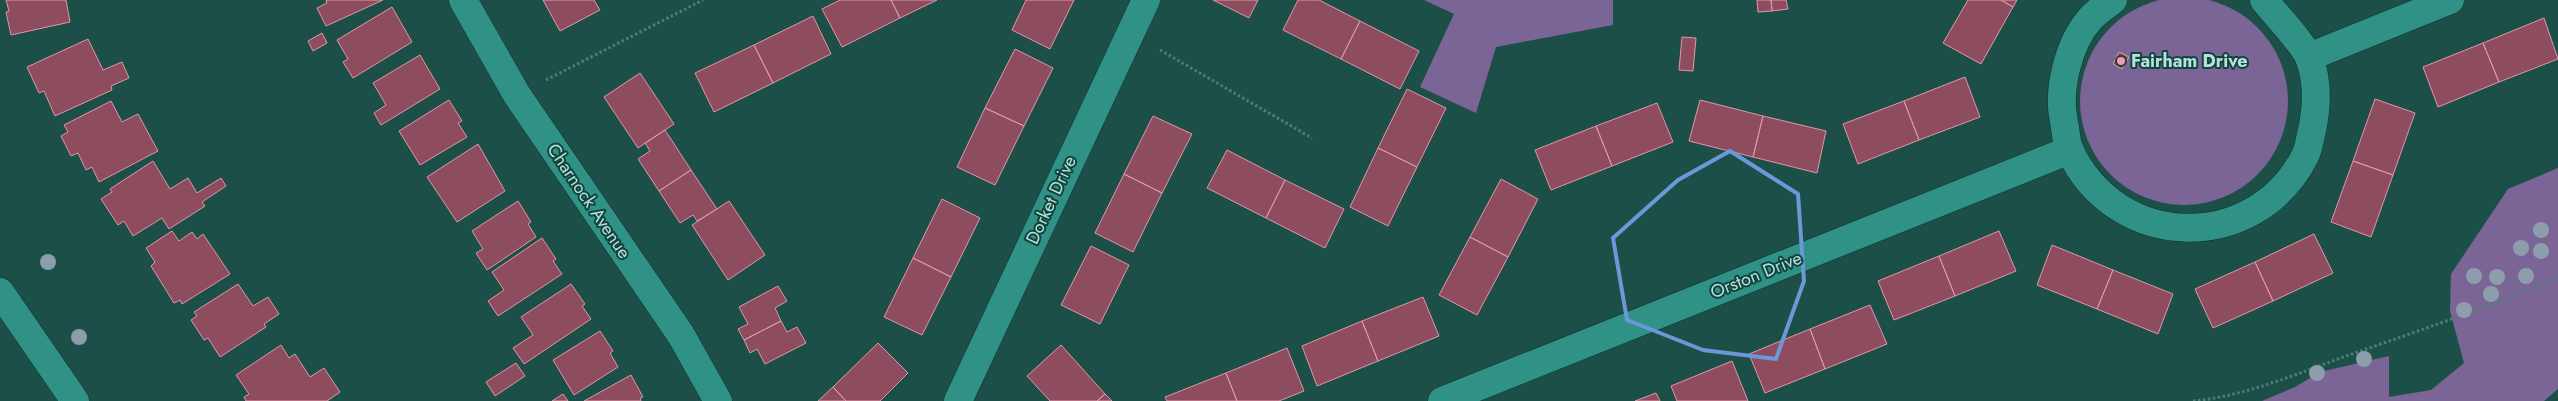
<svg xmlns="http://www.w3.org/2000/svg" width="2558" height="401" font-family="Jost,sans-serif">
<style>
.green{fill:#7a6596}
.building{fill:#8e4d5e;stroke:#e097a8}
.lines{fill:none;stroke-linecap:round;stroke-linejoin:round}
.minor-casing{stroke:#14322e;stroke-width:29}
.path{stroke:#4d7d76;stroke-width:3;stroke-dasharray:2.5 2.5;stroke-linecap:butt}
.minor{stroke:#309186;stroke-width:28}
.tree{fill:#8d9dac}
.marked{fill:none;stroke:#6a98d9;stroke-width:4;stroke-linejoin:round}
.poi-dot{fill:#f29aaf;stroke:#11443e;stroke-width:2}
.labels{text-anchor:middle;stroke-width:4;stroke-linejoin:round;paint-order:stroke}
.poi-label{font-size:18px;font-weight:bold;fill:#b7e1da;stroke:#11443e;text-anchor:start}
.street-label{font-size:18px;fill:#b7e1da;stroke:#11443e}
</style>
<rect width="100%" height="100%" fill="#1d4f49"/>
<path class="green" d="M2080 101a104 104 0 1 1 208 0a104 104 0 1 1-208 0Z
M1424,0H1613V25L1496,47L1476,113L1420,87L1454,14Z
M2558,168V389L2544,401H2262L2295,387L2320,372L2389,356V397L2431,390L2464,363L2450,311L2451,274L2508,189Z"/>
<path class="building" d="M6,0H66L70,22L11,35L6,12L9,11Z
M326,0H383L326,26L317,8L327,3Z
M543,0H594L600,10L560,31Z
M840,0H891L900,18L842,47L822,9Z
M891,0H937L900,18Z
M1026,0H1074L1050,49L1012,30Z
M1213,0H1258L1249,18Z
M1298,0H1319L1360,21L1341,59L1283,30Z
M1757,0H1771L1772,11L1758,12Z
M1771,0H1786L1788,9L1772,11Z
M1968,0H2001L2013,7L1981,64L1943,43Z
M2001,0H2017L2013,7Z
M392,7L412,42L353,78L343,62L348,59L337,40Z
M813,16L831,54L773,83L754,45Z
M2544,18L2558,59L2499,82L2483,43Z
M1360,21L1419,51L1400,89L1341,59Z
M322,33L327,43L313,51L308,41Z
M1682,37L1696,38L1693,71L1679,70Z
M88,39L103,70L122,62L129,78L111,86L112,90L55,116L44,91L39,93L27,67Z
M2483,43L2499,82L2438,107L2423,67Z
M754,45L773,83L714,112L695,73Z
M1015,49L1053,68L1024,126L985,108Z
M2119,52L2129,57L2122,69L2113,64Z
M420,55L440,89L381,125L374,113L386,105L373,83Z
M640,73L674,124L638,148L604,97Z
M1965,77L1980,117L1919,140L1904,101Z
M1407,89L1446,108L1417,167L1378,148Z
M2375,99L2415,113L2393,175L2353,161Z
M449,100L462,121L458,123L467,137L420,165L399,131Z
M1700,100L1763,116L1753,157L1689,141Z
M111,101L122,122L138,114L158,151L99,182L92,167L86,170L78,153L71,156L61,136L68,132L64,125Z
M1904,101L1919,140L1858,164L1843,124Z
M1657,103L1673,142L1612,166L1596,126Z
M985,108L1024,126L995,185L957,167Z
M1153,116L1192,134L1162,193L1124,174Z
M1763,116L1826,131L1817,173L1753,157Z
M1596,126L1612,166L1551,190L1535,150Z
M665,130L691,170L659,191L638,159L650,151L645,143Z
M478,144L505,191L457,222L427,177Z
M1378,148L1417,167L1388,226L1350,207Z
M1227,150L1285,180L1266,218L1207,188Z
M153,161L170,189L188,178L197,193L221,178L226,186L202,202L205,206L169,229L162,218L133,236L124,221L118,225L101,199L112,192L110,189Z
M2353,161L2393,175L2371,237L2331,222Z
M691,170L717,209L697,221L693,215L680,223L659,191Z
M1124,174L1162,193L1133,252L1095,233Z
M1501,179L1538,199L1508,257L1470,237Z
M1285,180L1344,209L1325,248L1266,218Z
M942,199L980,218L951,277L913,258Z
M518,201L531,222L528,224L536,237L487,270L476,253L483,249L472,231Z
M729,201L765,255L728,280L692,225Z
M172,231L179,241L192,232L197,239L203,234L230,274L182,304L180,300L174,303L151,266L155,262L146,248Z
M1999,231L2016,271L1955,296L1939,256Z
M2314,234L2333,273L2273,301L2255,262Z
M1470,237L1508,257L1477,315L1439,295Z
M542,238L556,259L553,261L562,274L498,316L488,301L504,290L492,272Z
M2052,245L2113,270L2097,309L2037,285Z
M1091,246L1129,265L1100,324L1061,305Z
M1939,256L1955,296L1894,320L1878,281Z
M913,258L951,277L922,335L884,317Z
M2255,262L2273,301L2213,328L2195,289Z
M2113,270L2173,294L2158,334L2097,309Z
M238,284L253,306L268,297L279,314L264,324L266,327L220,357L208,338L204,340L191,320L197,316L194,312Z
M571,284L585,304L582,306L591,319L524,364L513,348L533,335L521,317Z
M778,286L787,301L775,308L781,321L744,340L738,329L748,324L739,307Z
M1423,297L1439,336L1378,361L1362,321Z
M1870,305L1887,344L1825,369L1810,329Z
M781,321L787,332L797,327L806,343L765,364L757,349L750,353L744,340Z
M1362,321L1378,361L1317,386L1302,346Z
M1810,329L1825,369L1765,393L1749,354Z
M600,331L613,351L610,353L618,367L574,395L553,360Z
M878,343L908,373L880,401H846L833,387Z
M281,345L289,358L295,354L310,377L324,368L340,392L327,401H246L244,397L249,394L236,375Z
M1061,345L1105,394L1097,401H1050L1027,376Z
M1287,348L1304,391L1279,401H1237L1226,373Z
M1732,361L1748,401H1677L1671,386Z
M516,363L525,376L495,396L486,382Z
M1226,373L1237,401H1167L1165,397Z
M631,375L643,397L640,398L641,401H584Z
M833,387L846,401H818Z
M1656,393L1660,401H1635Z
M563,394L568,401H552Z
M1105,394L1112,401H1097Z"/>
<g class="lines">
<g class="minor-casing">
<path id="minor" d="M463,0L517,95L681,335L718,401
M2113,0C2105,6 2096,12 2090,19C2068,44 2057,91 2064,122C2066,131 2066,143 2070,151C2117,251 2255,254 2305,156C2309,148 2310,138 2312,130C2317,107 2318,83 2310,60C2305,45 2275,14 2264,0
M2309,57L2450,0
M0,292L75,401
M958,401L1146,0
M1442,401L2070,150"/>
</g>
<path class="path" d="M1160,50L1312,138
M546,80L703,0
M2193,401C2247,396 2301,372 2352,354C2421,330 2491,306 2558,278"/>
<use href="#minor" class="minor"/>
</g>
<g class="tree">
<circle cx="2541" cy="230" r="8"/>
<circle cx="2521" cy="248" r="8"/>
<circle cx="2541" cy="251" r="8"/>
<circle cx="48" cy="262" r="8"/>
<circle cx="2474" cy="276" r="8"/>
<circle cx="2526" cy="276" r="8"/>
<circle cx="2497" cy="277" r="8"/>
<circle cx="2491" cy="294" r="8"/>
<circle cx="2464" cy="310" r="8"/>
<circle cx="79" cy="337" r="8"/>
<circle cx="2364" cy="359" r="8"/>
<circle cx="2317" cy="373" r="8"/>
</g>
<path class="marked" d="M1730,151L1798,194L1804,281L1776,359L1703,350L1627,320L1613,238L1678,180Z"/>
<circle class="poi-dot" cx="2121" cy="61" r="5"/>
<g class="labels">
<g class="poi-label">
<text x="2131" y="67">Fairham Drive</text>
</g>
<g class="street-label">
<text transform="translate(1051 200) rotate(-65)" y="6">Dorket Drive</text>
<text transform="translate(589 201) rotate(56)" y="6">Charnock Avenue</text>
<text transform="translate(1756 275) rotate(-22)" y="6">Orston Drive</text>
</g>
</g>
</svg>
